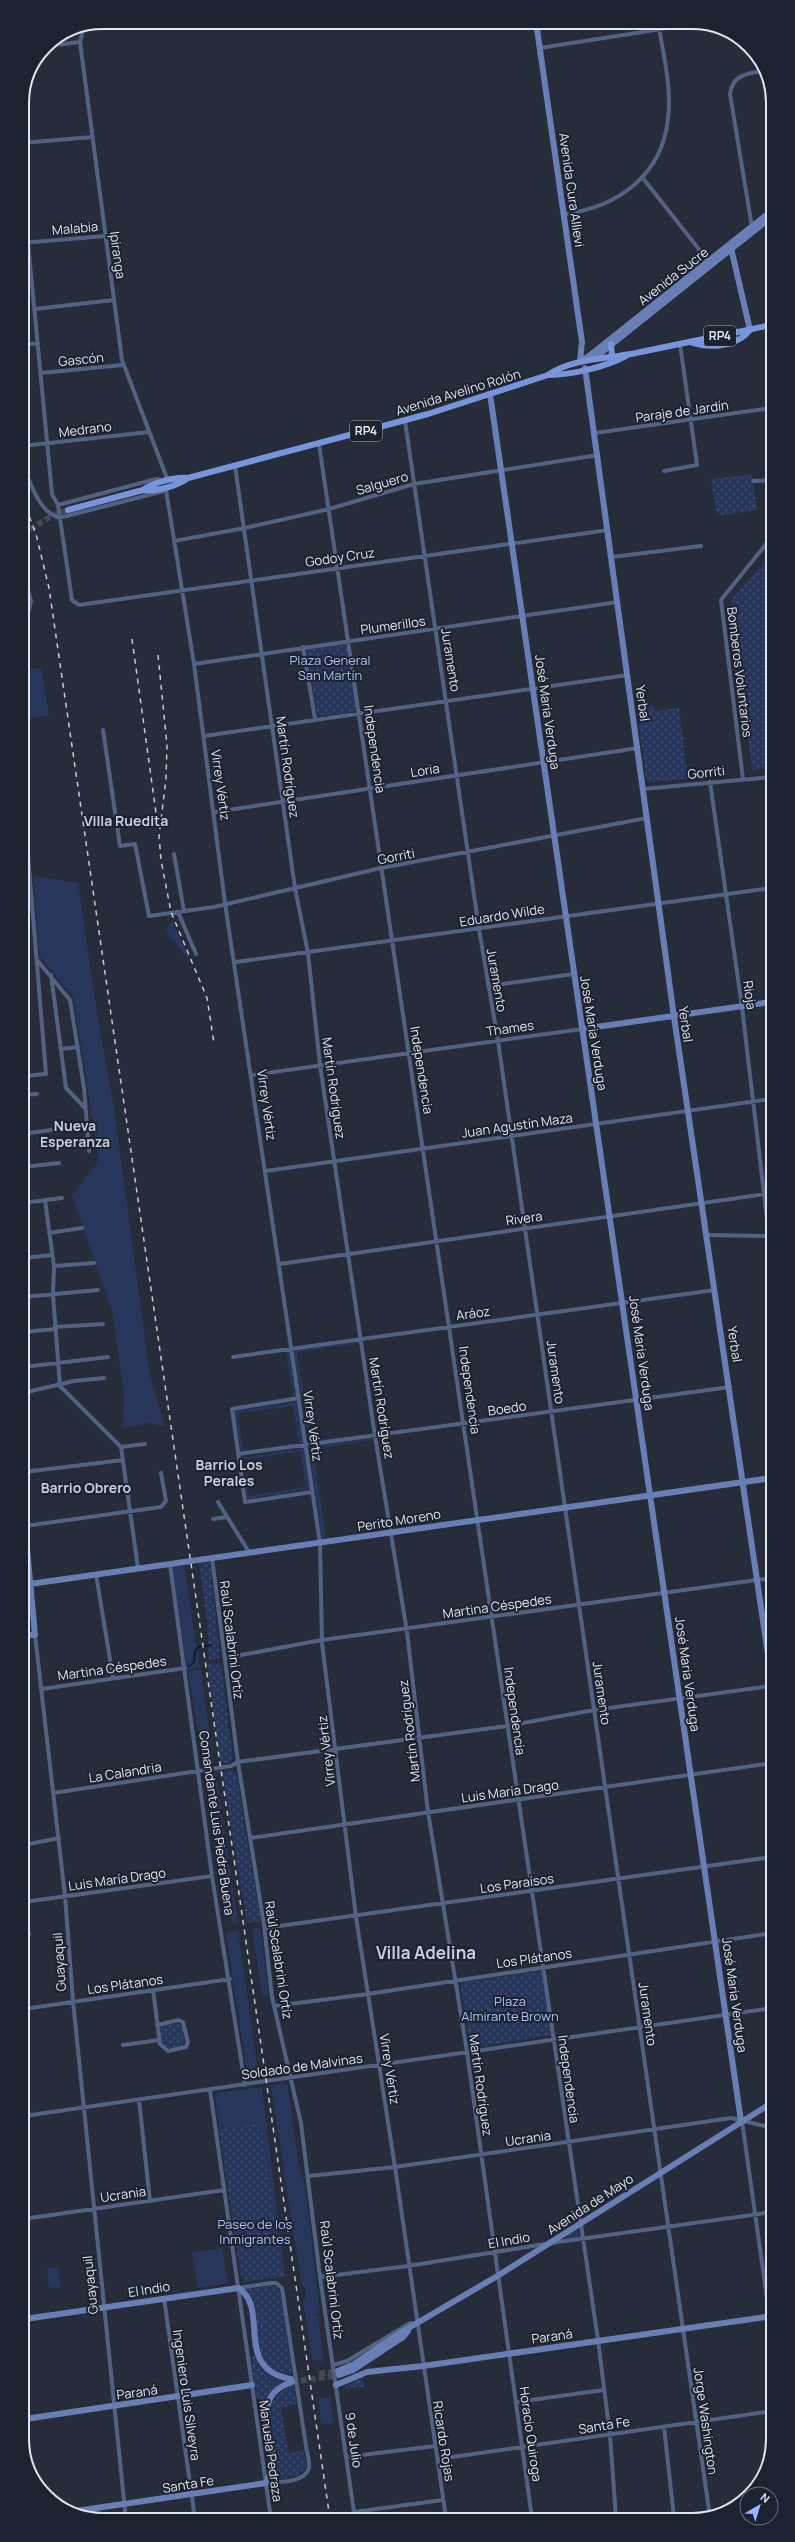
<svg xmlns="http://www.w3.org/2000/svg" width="795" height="2542" font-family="Manrope,sans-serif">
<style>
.grass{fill:#29365c;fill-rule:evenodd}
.park{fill:url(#park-dots)}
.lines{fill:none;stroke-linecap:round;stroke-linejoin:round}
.stream{stroke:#081336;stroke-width:1.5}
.secondary-tunnel{stroke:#424854;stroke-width:6;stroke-dasharray:6 3;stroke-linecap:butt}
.primary-tunnel{stroke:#424854;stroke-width:6;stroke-dasharray:6 3;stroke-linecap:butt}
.street{stroke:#536183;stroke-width:4}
.secondary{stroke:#687eb5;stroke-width:6}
.primary{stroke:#7894db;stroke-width:6}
.rail{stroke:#c7cbd6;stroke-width:1.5;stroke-dasharray:5 5;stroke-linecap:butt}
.labels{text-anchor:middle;stroke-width:4;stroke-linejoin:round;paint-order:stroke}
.shield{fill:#1c222f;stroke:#a5aab5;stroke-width:1}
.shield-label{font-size:12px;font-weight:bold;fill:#e0e4ee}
.street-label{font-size:13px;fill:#e0e4ee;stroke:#1c222f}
.park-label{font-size:13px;fill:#acc2f8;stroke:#1c222f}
.neighbourhood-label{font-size:14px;font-weight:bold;fill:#c6cee0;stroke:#1c222f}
.district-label{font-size:17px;font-weight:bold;fill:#c6cee0;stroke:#1c222f}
.rim{fill:none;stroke:#e0e4ee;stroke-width:2}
</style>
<defs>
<pattern id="park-dots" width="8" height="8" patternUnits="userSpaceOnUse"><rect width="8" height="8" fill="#29365c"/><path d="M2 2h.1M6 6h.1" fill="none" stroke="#485374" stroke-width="1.8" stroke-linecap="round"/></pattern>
</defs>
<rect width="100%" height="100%" fill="#262c39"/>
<path class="grass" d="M41,668L49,715L23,719V670Z
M33,876L78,883L97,1013L114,1108L150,1376L165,1427L149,1423L123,1428L124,1393L112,1311L72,1196L99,1161L73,997L39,956Z
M172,919L190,961L166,931Z
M359,1341L360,1343L297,1352L311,1440L372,1434L309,1443L293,1349Z
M286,1351H290L296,1396H293Z
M297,1402L303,1443L241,1453L234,1411ZM293,1406L299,1443L243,1451L238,1413Z
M372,1438V1440L313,1449L326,1538L322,1539L309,1447Z
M304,1448L310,1489L247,1499L240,1458ZM300,1451L306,1487L248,1496L242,1460Z
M184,1565L199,1662L197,1668L187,1670L172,1567Z
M198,1664H200L214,1764L205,1765L203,1762L188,1672L199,1670Z
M216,1773L238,1924L232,1923L205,1778Z
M252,1928H260L269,1994L262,1996Z
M238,1930L259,2078L248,2080L226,1932Z
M282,2083L287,2085L289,2096L299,2166L305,2187L320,2312L306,2317L318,2314L324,2364H321L319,2360H312L303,2300L306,2299L305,2286H302L271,2086Z
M262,2087L285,2277L245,2282V2280L283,2274L261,2123L219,2129L215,2097L217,2093Z
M222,2248L228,2283L198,2288L192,2253Z
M58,2267L61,2287L49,2288L47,2268Z
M269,2375L274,2378L290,2380L272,2391Z
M330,2397L334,2423L321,2424L318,2399Z"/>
<path class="park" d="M752,474L757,510L717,516L711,479Z
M771,555V768L752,770L731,600Z
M347,643L357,709L354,712L317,716L306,648Z
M653,706L654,711L679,708L688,779L650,782L646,779L637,708Z
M210,1562L220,1658L209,1660L207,1618L199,1564Z
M221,1663L233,1758L230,1762L221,1764L207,1664Z
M232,1770L236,1773L261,1921L247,1923L222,1772Z
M542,1971L552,2035L470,2048L460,1983Z
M178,2023L184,2028L186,2040L181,2047L168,2048L161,2040L160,2026Z
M261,2123L283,2275L245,2280L241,2276L219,2129Z
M577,2229L579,2237L566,2239V2236Z
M271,2285L276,2287L281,2294L292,2374C245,2374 264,2317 245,2289Z
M255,2356L261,2368L269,2375L272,2391L264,2404L256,2397L251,2357Z
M363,2378L364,2387L344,2389L349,2383Z
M293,2384L297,2404L281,2408L288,2451L289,2453L304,2450L306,2468L296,2476L271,2480C273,2473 275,2467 275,2459C273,2426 255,2403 293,2384Z"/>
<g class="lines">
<path class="stream" d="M191,1665L194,1662L195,1651L198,1647L212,1645
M188,1667L189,1666"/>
<path class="secondary-tunnel" d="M319,2374L338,2371
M292,2382L339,2375"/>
<path class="primary-tunnel" d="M22,534L50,517L68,510"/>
<path class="street" d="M46,46L80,42
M540,48L700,23
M22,143L92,137
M642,177L709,262
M22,180L52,494L58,505
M565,214C617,207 662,176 668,119C672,87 663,53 658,22
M752,227L730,94C732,75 748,73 764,71
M22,243L106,236
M35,309L114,300
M22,345L38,343
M41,373L123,365
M405,421L479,929L498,1041L710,2517
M595,433L771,408
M319,444L598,2340L610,2435L616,2518
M22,446L149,432
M22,464C31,483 38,511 59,518L164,491
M235,466L295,888L308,953L320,1065L375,1436L407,1632L428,1812L467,2052L532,2518
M664,471L697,465L680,344
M753,481L771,480
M166,490L194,664L225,903L320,1543L322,1643L356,1917L395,2167L446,2518
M58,505L72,600L79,605L608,530
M58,505L156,479L168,481L122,360L80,42L84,26
M174,541L245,528L329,509L414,484L598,455
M612,557L701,546
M23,571L31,601L29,609L23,614
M303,647L315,719
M194,664L618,602
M103,730L120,846L135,844L149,916L214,907L381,868L647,818
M204,736L628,675
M743,779L721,600L771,538
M710,782L742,1007L769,1236
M643,789L771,777
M215,812L638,748
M23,839L27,843L46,1074L23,1076
M174,854L184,911
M178,912L196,954
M37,960L70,1000L84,1088L89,1151
M236,962L771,888
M51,975L66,1088L85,1108
M488,986L574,974
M61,1049L78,1047
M252,1075L582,1029
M23,1095L37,1094
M23,1134L51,1130
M23,1167L59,1163
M266,1171L771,1099
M45,1200L54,1266L53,1295L60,1386L121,1447L138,1568
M23,1203L62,1198
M49,1233L82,1228
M706,1235L772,1236
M23,1258L52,1255
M280,1264L772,1193
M54,1266L94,1263
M23,1297L98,1290
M55,1327L103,1324
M23,1332L56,1329
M233,1357L715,1290
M23,1367L108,1357
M23,1393L74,1381L104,1378
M299,1398L232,1409L245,1502L312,1492
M121,1447L145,1444
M238,1454L730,1387
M24,1472L123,1460
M218,1502L249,1552
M213,1519L227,1517
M25,1526L161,1507L166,1501L161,1473
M212,1558L238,1762L264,1925L272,1997L301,2123L320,2277L355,2519
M170,1564L212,1876L245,2085
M96,1574L113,1678
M35,1635L65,1896L73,2001L126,2520
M225,1658L322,1640L772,1578
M42,1689L185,1668
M53,1793L231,1766L238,1762L507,1726L594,1710L772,1686
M250,1838L772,1763
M24,1845L59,1838
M24,1902L212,1876
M265,1928L772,1857
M24,1935L29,1934
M153,1990L160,2044L168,2051L186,2047L188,2042L183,2022L178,2020L157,2025
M274,2006L368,1994L772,1933
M24,2009L230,1979
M123,2045L159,2040
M210,2090L271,2519
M139,2100L150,2201
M24,2116L773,2008
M742,2121L773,2341
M309,2176L395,2167L731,2118L773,2128
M24,2219L224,2190
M551,2243L773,2212
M320,2277L408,2266L545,2244
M238,2288L271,2283H276L282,2288L306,2446C307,2453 310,2462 309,2468C305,2483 278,2482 266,2483
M164,2298L195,2519
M333,2365L347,2361L410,2323L415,2324
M516,2402L604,2390
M664,2427L674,2517
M346,2457L435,2446
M438,2459L773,2411
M354,2512L443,2500"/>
<path class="secondary" d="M536,22L582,342L580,361
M731,248L750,330
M590,356L601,353L770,218
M582,360L589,356L770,212
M585,368L674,1017L772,1682
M490,394L741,2121
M582,1029L771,1002
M24,1516L35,1635H24
M30,1584L772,1478
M25,2319L238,2288C271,2308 232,2369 291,2379
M338,2371L354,2364L400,2333L499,2275L773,2102
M339,2375L353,2370L403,2337L408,2331
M336,2385L367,2372L423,2366L773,2316
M25,2419L252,2385
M76,2511L266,2483C269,2477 272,2470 272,2462C272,2432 251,2395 292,2382"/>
<path class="primary" d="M690,342C709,349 737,347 750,330
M611,344L612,356
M548,375C572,375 605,367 626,356
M143,490C156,492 177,486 188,478L428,414L548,375C572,358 608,359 636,353C681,344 726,334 771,325
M68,510L143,490C154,482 175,477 188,478"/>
<path class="rail" d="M22,498L36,534L49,588L330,2519
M132,639L157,820
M158,655L167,745L166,779L159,836L161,860L171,912L207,998L214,1043"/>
</g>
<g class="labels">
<g class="shield">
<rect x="704" y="326" width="32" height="20" rx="3"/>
<rect x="350" y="421" width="32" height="20" rx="3"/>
</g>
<g class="shield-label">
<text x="720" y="340">RP4</text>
<text x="366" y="435">RP4</text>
</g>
<g class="street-label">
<text transform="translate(572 190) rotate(82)" y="5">Avenida Cura Allievi</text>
<text transform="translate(75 228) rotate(-5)" y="5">Malabia</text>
<text transform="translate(118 255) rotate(82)" y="5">Ipiranga</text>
<text transform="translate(673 276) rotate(-38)" y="5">Avenida Sucre</text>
<text transform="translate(81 359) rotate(-6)" y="5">Gascón</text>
<text transform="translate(458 392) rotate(-17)" y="5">Avenida Avelino Rolón</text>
<text transform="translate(682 411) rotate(-8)" y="5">Paraje de Jardín</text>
<text transform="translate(85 429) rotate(-7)" y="5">Medrano</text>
<text transform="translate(382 483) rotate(-16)" y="5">Salguero</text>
<text transform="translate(340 557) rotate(-8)" y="5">Godoy Cruz</text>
<text transform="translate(393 625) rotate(-8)" y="5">Plumerillos</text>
<text transform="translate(451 660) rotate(81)" y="5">Juramento</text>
<text transform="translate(740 672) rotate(83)" y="5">Bomberos Voluntarios</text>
<text transform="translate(643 703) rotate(82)" y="5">Yerbal</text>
<text transform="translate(548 712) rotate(82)" y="5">José Maria Verduga</text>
<text transform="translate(375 749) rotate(82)" y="5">Independencia</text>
<text transform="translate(288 767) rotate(82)" y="5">Martín Rodríguez</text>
<text transform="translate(425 770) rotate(-9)" y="5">Loria</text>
<text transform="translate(706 772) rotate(-6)" y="5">Gorriti</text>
<text transform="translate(221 785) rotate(82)" y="5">Virrey Vértiz</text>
<text transform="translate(396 856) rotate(-11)" y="5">Gorriti</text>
<text transform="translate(502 915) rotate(-9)" y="5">Eduardo Wilde</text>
<text transform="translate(497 980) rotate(80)" y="5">Juramento</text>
<text transform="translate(750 995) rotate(82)" y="5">Rioja</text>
<text transform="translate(686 1024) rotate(82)" y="5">Yerbal</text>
<text transform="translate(510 1028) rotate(-8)" y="5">Thames</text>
<text transform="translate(594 1033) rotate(81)" y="5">José Maria Verduga</text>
<text transform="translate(422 1070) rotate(81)" y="5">Independencia</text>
<text transform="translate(334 1088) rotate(82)" y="5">Martín Rodríguez</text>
<text transform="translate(267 1105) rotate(82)" y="5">Virrey Vértiz</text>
<text transform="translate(517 1125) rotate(-8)" y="5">Juan Agustín Maza</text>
<text transform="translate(524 1218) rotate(-8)" y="5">Rivera</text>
<text transform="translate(473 1313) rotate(-8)" y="5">Aráoz</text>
<text transform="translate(735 1344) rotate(81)" y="5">Yerbal</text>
<text transform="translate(642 1353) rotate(82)" y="5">José Maria Verduga</text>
<text transform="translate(556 1372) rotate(82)" y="5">Juramento</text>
<text transform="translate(470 1390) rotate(82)" y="5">Independencia</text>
<text transform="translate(382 1408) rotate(81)" y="5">Martín Rodríguez</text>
<text transform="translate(507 1408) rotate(-8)" y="5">Boedo</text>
<text transform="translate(313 1426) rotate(82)" y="5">Virrey Vértiz</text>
<text transform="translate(399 1520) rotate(-9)" y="5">Perito Moreno</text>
<text transform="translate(497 1606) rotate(-8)" y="5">Martina Céspedes</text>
<text transform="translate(232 1640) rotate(83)" y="5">Raúl Scalabrini Ortíz</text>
<text transform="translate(112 1668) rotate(-8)" y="5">Martina Céspedes</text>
<text transform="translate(688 1674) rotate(82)" y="5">José Maria Verduga</text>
<text transform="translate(602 1693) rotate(82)" y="5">Juramento</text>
<text transform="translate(515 1711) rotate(82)" y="5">Independencia</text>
<text transform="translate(409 1731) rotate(-97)" y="5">Martín Rodríguez</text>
<text transform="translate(326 1751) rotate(-97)" y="5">Virrey Vértiz</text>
<text transform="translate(125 1772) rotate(-9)" y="5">La Calandria</text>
<text transform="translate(510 1791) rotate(-8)" y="5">Luis María Drago</text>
<text transform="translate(217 1823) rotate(82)" y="5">Comandante Luis Piedra Buena</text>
<text transform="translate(117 1879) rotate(-8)" y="5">Luis María Drago</text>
<text transform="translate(517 1883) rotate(-8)" y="5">Los Paraísos</text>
<text transform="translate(534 1958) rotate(-8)" y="5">Los Plátanos</text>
<text transform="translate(279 1960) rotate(81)" y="5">Raúl Scalabrini Ortíz</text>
<text transform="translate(59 1962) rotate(-94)" y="5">Guayaquil</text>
<text transform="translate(125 1984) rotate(-8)" y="5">Los Plátanos</text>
<text transform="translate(735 1995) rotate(82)" y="5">José Maria Verduga</text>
<text transform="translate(648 2014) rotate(82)" y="5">Juramento</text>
<text transform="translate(302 2066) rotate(-8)" y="5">Soldado de Malvinas</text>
<text transform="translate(390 2069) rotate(81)" y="5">Virrey Vértiz</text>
<text transform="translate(569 2079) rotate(82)" y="5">Independencia</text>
<text transform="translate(481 2085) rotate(82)" y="5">Martín Rodríguez</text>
<text transform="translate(528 2138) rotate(-8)" y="5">Ucrania</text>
<text transform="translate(123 2194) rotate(-8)" y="5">Ucrania</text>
<text transform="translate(590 2204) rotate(-33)" y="5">Avenida de Mayo</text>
<text transform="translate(509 2240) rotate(-10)" y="5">El Indio</text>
<text transform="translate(332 2280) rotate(83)" y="5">Raúl Scalabrini Ortíz</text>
<text transform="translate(90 2285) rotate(-96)" y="5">Guayaquil</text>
<text transform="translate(149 2289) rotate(-9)" y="5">El Indio</text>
<text transform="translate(552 2336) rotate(-8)" y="5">Paraná</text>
<text transform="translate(137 2392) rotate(-8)" y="5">Paraná</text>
<text transform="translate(187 2395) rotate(82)" y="5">Ingeniero Luis Silveyra</text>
<text transform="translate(706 2421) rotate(82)" y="5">Jorge Washington</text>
<text transform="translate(604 2425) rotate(-9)" y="5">Santa Fe</text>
<text transform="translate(531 2434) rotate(82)" y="5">Horacio Quiroga</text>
<text transform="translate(354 2440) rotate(82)" y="5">9 de Julio</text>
<text transform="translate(444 2441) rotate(81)" y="5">Ricardo Rojas</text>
<text transform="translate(271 2451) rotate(82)" y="5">Manuela Pedraza</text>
<text transform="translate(188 2484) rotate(-9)" y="5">Santa Fe</text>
</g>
<g class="park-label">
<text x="330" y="665">Plaza General<tspan x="330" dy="15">San Martín</tspan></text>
<text x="510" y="2006">Plaza<tspan x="510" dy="15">Almirante Brown</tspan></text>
<text x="255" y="2229">Paseo de los<tspan x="255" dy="15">Inmigrantes</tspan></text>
</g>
<g class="neighbourhood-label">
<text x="126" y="826">Villa Ruedita</text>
<text x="75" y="1131">Nueva<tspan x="75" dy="16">Esperanza</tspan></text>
<text x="229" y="1470">Barrio Los<tspan x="229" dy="16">Perales</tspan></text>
<text x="86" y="1493">Barrio Obrero</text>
</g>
<g class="district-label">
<text x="426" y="1959">Villa Adelina</text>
</g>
</g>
<path d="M0 0H795V2542H0ZM103 29H692A74 74 0 0 1 766 103V2439A74 74 0 0 1 692 2513H103A74 74 0 0 1 29 2439V103A74 74 0 0 1 103 29Z" fill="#1c222f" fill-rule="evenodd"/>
<path class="rim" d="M103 29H692A74 74 0 0 1 766 103V2439A74 74 0 0 1 692 2513H103A74 74 0 0 1 29 2439V103A74 74 0 0 1 103 29Z"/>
<g transform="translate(759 2506) rotate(38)"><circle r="19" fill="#1c222f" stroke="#6a707b"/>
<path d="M0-3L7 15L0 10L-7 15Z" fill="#99b5fd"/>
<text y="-6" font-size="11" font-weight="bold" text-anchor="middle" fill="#e0e4ee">N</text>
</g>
</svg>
